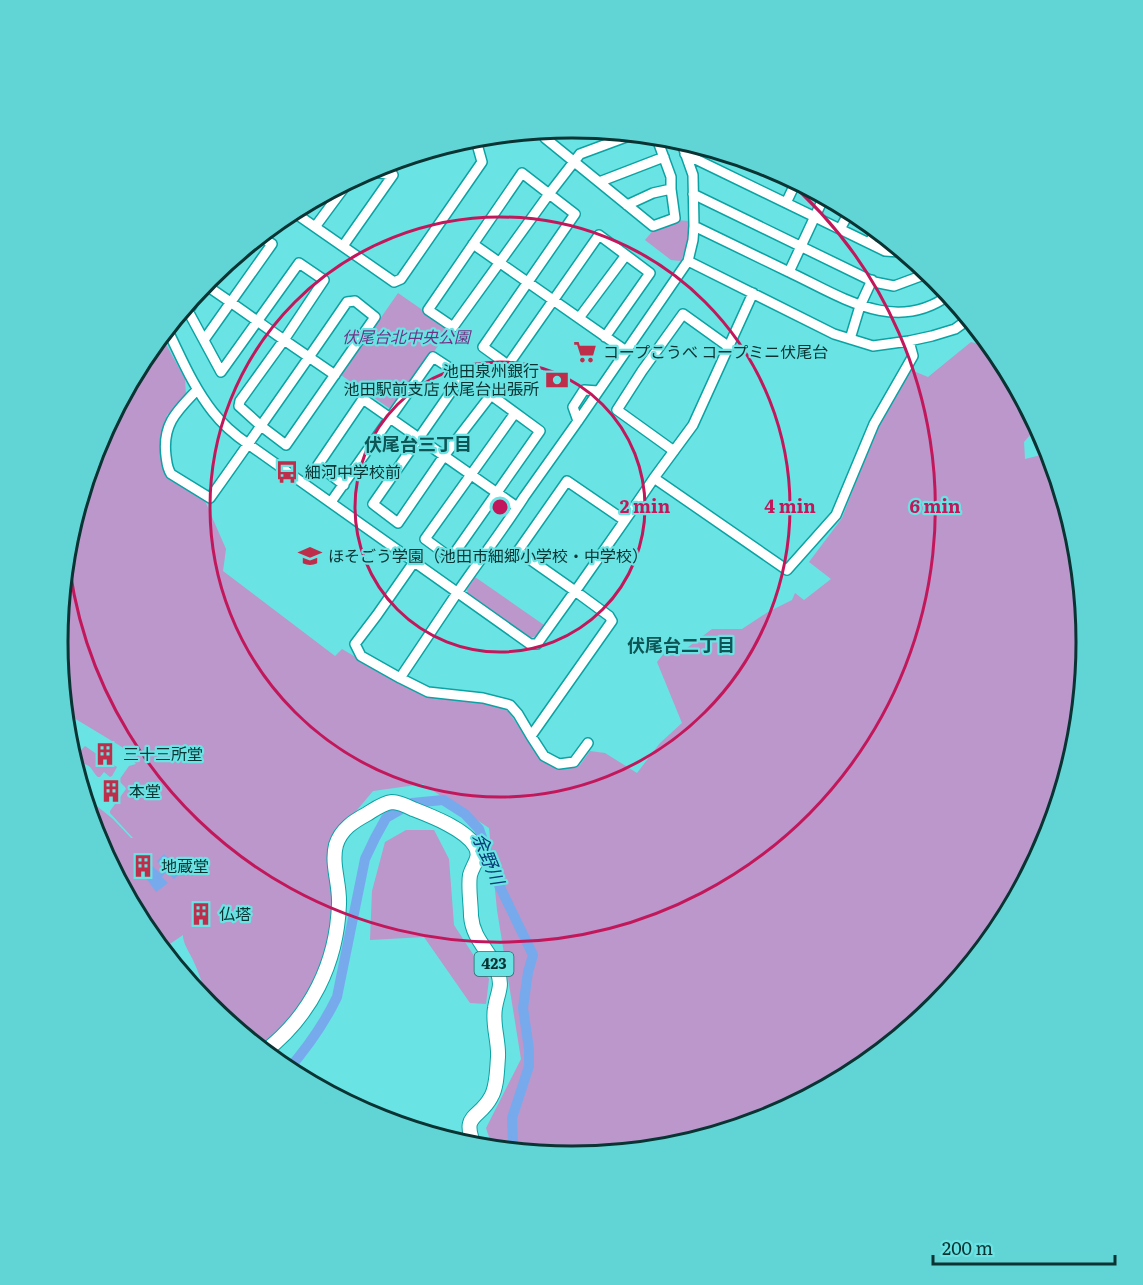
<svg xmlns="http://www.w3.org/2000/svg" width="1143" height="1285" font-family="Literata,'Noto Sans JP',serif">
<style>
.green{fill:#bb97cb}
.water{fill:#77aaed}
.lines{fill:none;stroke-linecap:round;stroke-linejoin:round}
.river{stroke:#77aaed;stroke-width:10}
.minor-casing{stroke:#0ca2a3;stroke-width:12}
.highway-casing{stroke:#0ca2a3;stroke-width:16}
.minor{stroke:#fff;stroke-width:9}
.highway{stroke:#fff;stroke-width:14}
.ring{fill:none;stroke:#c2185b;stroke-width:3}
.labels{text-anchor:middle;stroke-width:4.5;stroke-linejoin:round;paint-order:stroke}
.shield{fill:#69e3e3;stroke:#266868;stroke-width:1.5}
.shield-label{font-size:15px;font-weight:bold;fill:#0a3333}
.park-label{font-size:16px;font-style:italic;fill:#703487;stroke:#69e3e3}
.poi-label{font-size:16px;fill:#0a3333;stroke:#69e3e3;text-anchor:start}
.neighbourhood-label{font-size:18px;font-weight:bold;fill:#0e5656;stroke:#69e3e3}
.water-label{font-size:18px;font-style:italic;fill:#053b76;stroke:#69e3e3}
.rim{fill:none;stroke:#0a3333;stroke-width:3}
.centre{fill:#c2185b;stroke:#69e3e3;stroke-width:3}
.ring-label{font-size:18px;text-anchor:middle;font-weight:bold;fill:#c2185b;stroke:#69e3e3;stroke-width:4.5;stroke-linejoin:round;paint-order:stroke}
</style>
<rect width="100%" height="100%" fill="#69e3e3"/>
<path class="green" d="M675,220L689,221L687,244L681,261L671,260L645,240L656,227Z
M398,293L450,329L394,408H389L341,375Z
M161,335L185,379L186,396L167,415L160,441L162,459L169,479L205,501L226,549L223,571L335,656L342,649L386,675L429,697L485,702L508,711L541,759L558,770L580,765L590,751L605,753L637,773L660,743L682,723L657,662L669,647L683,651L712,629H742L768,612L792,600L795,593L804,600L831,579L809,562L842,518L878,426L911,370L928,377L971,342L992,348L999,357L1037,427L1024,442L1025,459L1049,453L1076,542L1086,642L1076,743L1047,840L999,929L935,1007L857,1070L768,1118L672,1147L571,1157L493,1149L486,1128L521,1059L497,910L489,828L423,784L373,791L337,834L334,909L324,962L301,1007L260,1050L207,1005C206,991 198,970 192,958C188,950 183,943 183,935L161,950L144,928L96,839L87,808L93,803L113,819L131,838H133L110,813V811L126,789L125,787L120,782L119,780L129,766L136,764L122,747L64,712L57,642L67,542L96,445L144,356Z
M475,577L544,625L536,636L530,638L468,594L467,589Z
M85,746L98,755L99,758L101,757L117,767L112,776L110,777L104,772L100,777H98C94,774 92,767 87,765C78,760 74,766 70,753L72,749L80,751Z
M406,830H434L449,859L454,925L489,979L486,1004L470,1003L424,937L370,940L372,891L385,842Z"/>
<path class="water" d="M164,854L177,867V869H174L173,870L179,874L174,879L166,872L162,877L168,883L156,892L143,874L152,866L161,874L165,869L157,861Z"/>
<g class="lines">
<path class="river" d="M287,1071C307,1048 324,1024 337,997L365,859L375,838L386,818L412,803L443,800L465,814L479,829L498,883L533,955L528,972L523,1008L529,1049V1066L512,1118L513,1145L515,1151"/>
<g class="minor-casing">
<path id="minor" d="M551,130L545,138L653,226L675,218L671,189V177L656,136
M685,154L885,251L900,252L901,251
M599,182L664,157
M693,194L874,282L894,286L929,273
M786,203L796,182
M627,205L653,193L671,189
M292,211L394,282L401,279L482,162L475,137
M694,226L789,272L824,197
M315,227L349,181
M840,229L850,211
M870,243L876,230
M473,244L626,351
M343,246L393,175L368,171
M688,261L834,334L873,346L909,341L932,336L955,329L969,319
M789,272C840,296 895,335 949,295
M204,284C231,302 257,321 284,340L324,280L299,263L221,372L188,311L210,277
M579,318L626,255
M167,329C181,357 193,387 213,412C223,425 235,435 248,444L530,644H537L575,591L609,616L612,621L531,736L518,714L510,705L483,698L428,692L400,678L453,599L457,593C479,561 503,530 524,497L578,421L688,261L693,240L694,226L693,175L681,141
M605,337L650,273L599,235L508,365L483,347L575,214L522,173L428,310L453,327L549,194L580,154L634,134
M850,339L860,306L872,280
M204,340L272,244L260,236
M197,390C177,411 162,424 166,456C167,463 167,468 171,474L210,498C256,433 302,368 347,302L355,301L375,317L286,445L261,426L239,406L240,401L284,340L335,375
M578,421L573,407L584,390L598,391
M674,451L617,410L642,371L683,314L729,347
M654,478L787,570L836,515L874,424L913,356L909,341
M344,485L318,465L363,399L517,507
M331,502L433,357L462,376L373,504L398,523L444,456L491,395L540,431L451,558L425,539L515,413
M624,520L567,481L518,551L575,591L579,586C604,550 630,514 654,478L693,425L753,293
M400,678L361,656L355,644L377,615L414,562
M531,736L544,756L559,764L574,762L588,743"/>
</g>
<g class="highway-casing">
<path id="highway" d="M264,1052C311,1016 337,963 339,904C340,884 331,864 336,845C341,829 354,821 367,814C375,809 383,803 392,802C399,802 407,806 413,809C431,816 465,829 475,846C482,857 473,864 470,875C468,886 471,905 471,916C473,941 491,951 498,973C503,987 497,994 495,1008C492,1024 499,1041 498,1057C497,1070 497,1087 491,1097C479,1120 460,1113 475,1147"/>
</g>
<use href="#minor" class="minor"/>
<use href="#highway" class="highway"/>
</g>
<g class="ring">
<circle cx="500" cy="507" r="145"/>
<circle cx="500" cy="507" r="290"/>
<path d="M780 174A435 435 0 1 1 67 545"/>
</g>
<defs>
<g id="supermarket-bare" transform="scale(1.8)"><path d="M-6-5.5h2.5l.6 2H6L4.5 2H-2.5L-4.4-4H-6ZM-1.5 3.2a1.3 1.3 0 1 0 .1 0ZM3 3.2a1.3 1.3 0 1 0 .1 0Z" fill="#be2e4a" stroke="#69e3e3" stroke-width="2.5" paint-order="stroke"/></g>
<g id="bank-bare" transform="scale(1.8)"><path d="M-6-4H6V4H-6ZM0-2.3a2.3 2.3 0 1 0 0 4.6a2.3 2.3 0 1 0 0-4.6Z" fill="#be2e4a" stroke="#69e3e3" stroke-width="2.5" paint-order="stroke"/></g>
<g id="bus-bare" transform="scale(1.8)"><path d="M-5-6H5V4H4V6H2V4H-2V6H-4V4H-5ZM-3.5-4V0h7V-4ZM-3.5 1.2v1.5H-2V1.2ZM2 1.2v1.5H3.5V1.2Z" fill="#be2e4a" stroke="#69e3e3" stroke-width="2.5" paint-order="stroke"/></g>
<g id="school-bare" transform="scale(1.8)"><path d="M0-5L7-2L0 1L-7-2ZM-4 1L0 2.5L4 1V4Q0 6-4 4Z" fill="#be2e4a" stroke="#69e3e3" stroke-width="2.5" paint-order="stroke"/></g>
<g id="building-bare" transform="scale(1.8)"><path d="M-4-6H4V6H1V3H-1V6H-4ZM-2.5-4.3h1.7v1.8h-1.7ZM.8-4.3h1.7v1.8H.8ZM-2.5-1h1.7V.8h-1.7ZM.8-1h1.7V.8H.8Z" fill="#be2e4a" stroke="#69e3e3" stroke-width="2.5" paint-order="stroke"/></g>
</defs>
<g fill-rule="evenodd">
<use href="#supermarket-bare" x="585" y="352"/>
<use href="#bank-bare" x="557" y="380"/>
<use href="#bus-bare" x="287" y="472"/>
<use href="#school-bare" x="310" y="556"/>
<use href="#building-bare" x="105" y="754"/>
<use href="#building-bare" x="111" y="791"/>
<use href="#building-bare" x="143" y="866"/>
<use href="#building-bare" x="201" y="914"/>
</g>
<g class="labels">
<rect class="shield" x="474.5" y="952" width="39" height="24" rx="4.5"/>
<g class="shield-label">
<text x="494" y="969">423</text>
</g>
<g class="park-label">
<text x="406" y="343">伏尾台北中央公園</text>
</g>
<g class="poi-label">
<text x="603" y="358">コープこうべ コープミニ伏尾台</text>
<text x="539" y="377" text-anchor="end">池田泉州銀行<tspan x="539" dy="18">池田駅前支店 伏尾台出張所</tspan></text>
<text x="305" y="478">細河中学校前</text>
<text x="328" y="562">ほそごう学園（池田市細郷小学校・中学校）</text>
<text x="123" y="760">三十三所堂</text>
<text x="129" y="797">本堂</text>
<text x="161" y="872">地蔵堂</text>
<text x="219" y="920">仏塔</text>
</g>
<g class="neighbourhood-label">
<text x="418" y="451">伏尾台三丁目</text>
<text x="681" y="652">伏尾台二丁目</text>
</g>
<g class="water-label">
<text transform="translate(488 859) rotate(68)" y="6">余野川</text>
</g>
</g>
<path d="M0 0H1143V1285H0ZM68 642a504 504 0 1 1 1008 0a504 504 0 1 1-1008 0Z" fill="#61d5d5" fill-rule="evenodd"/>
<path class="rim" d="M68 642a504 504 0 1 1 1008 0a504 504 0 1 1-1008 0Z"/>
<circle cx="500" cy="507" r="9" class="centre"/>
<g class="ring-label">
<text x="645" y="513">2 min</text>
<text x="790" y="513">4 min</text>
<text x="935" y="513">6 min</text>
</g>
<path d="M933 1255v9h182v-9" fill="none" stroke="#0a3333" stroke-width="3"/>
<text x="942" y="1255" font-size="18" fill="#0a3333" stroke="#69e3e3" stroke-width="4.5" paint-order="stroke">200 m</text>
</svg>
